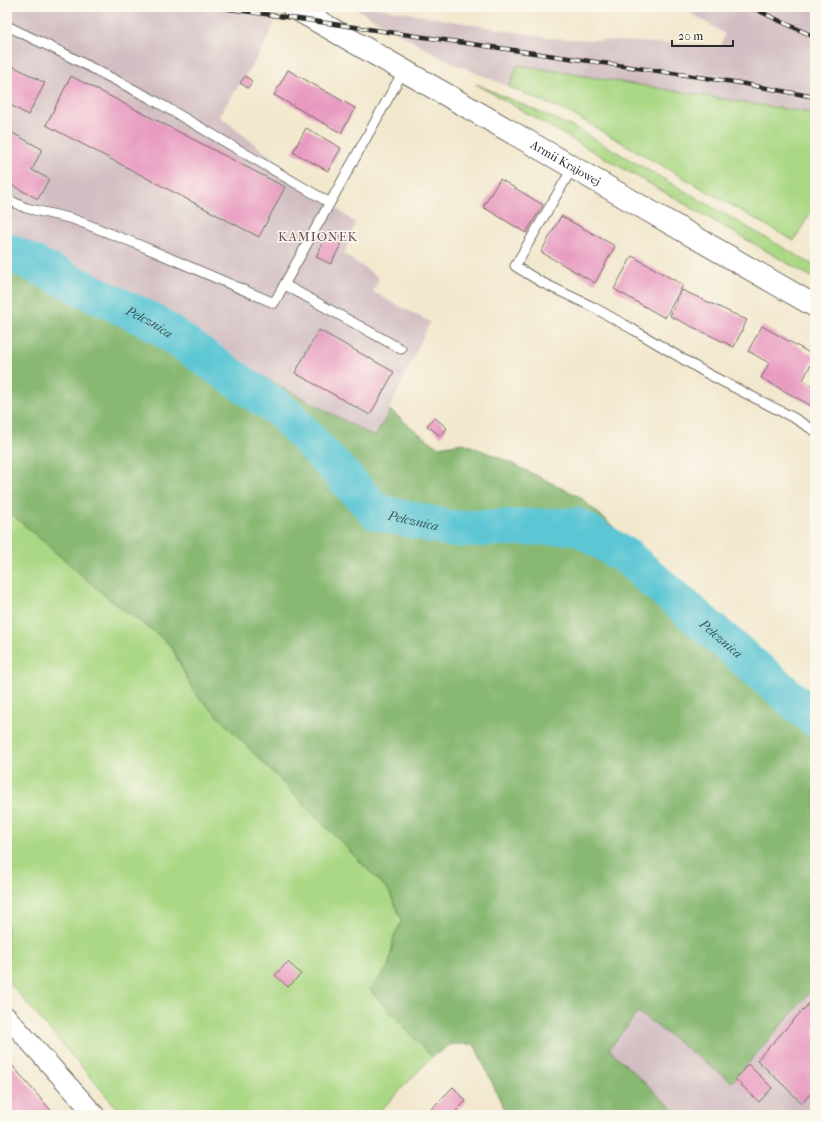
<svg xmlns="http://www.w3.org/2000/svg" width="822" height="1122" font-family="'IM FELL French Canon',serif">
<style>
.industrial{fill:#d2bec2}
.green{fill:#abd884;stroke:#6b8258}
.forest{fill:#88b872;stroke:#5a724e}
.lines{fill:none;stroke-linecap:round;stroke-linejoin:round}
.river{stroke:#5bc6d4;stroke-width:37}
.building{fill:#e899c0}
.service-casing{stroke:#716d64;stroke-width:11}
.minor-casing{stroke:#716d64;stroke-width:21}
.secondary-casing{stroke:#716d64;stroke-width:24}
.service{stroke:#fff;stroke-width:9}
.minor{stroke:#fff;stroke-width:19}
.secondary{stroke:#fff;stroke-width:22}
.rail-casing{stroke:#2b2b2b;stroke-width:4.5}
.rail{stroke:#fbf7ec;stroke-width:3;stroke-dasharray:9;stroke-linecap:butt}
.labels{text-anchor:middle;stroke-width:3;stroke-linejoin:round;paint-order:stroke}
.street-label{font-size:12px;fill:#2b2b2b;stroke:#fbf7ec}
.neighbourhood-label{font-size:13px;letter-spacing:1px;fill:#6d525f;stroke:#fbf7ec}
.water-label{font-size:13px;font-style:italic;fill:#395a5e;stroke:#fbf7ec}
</style>
<rect width="100%" height="100%" fill="#fbf7ec"/>
<filter id="ink" filterUnits="userSpaceOnUse"><feTurbulence type="fractalNoise" baseFrequency=".025" numOctaves="2"/><feDisplacementMap in="SourceGraphic" scale="8" xChannelSelector="R" yChannelSelector="G"/><feConvolveMatrix kernelMatrix="1 2 1 2 8 2 1 2 1" color-interpolation-filters="sRGB"/></filter>
<filter id="wash" filterUnits="userSpaceOnUse"><feTurbulence type="fractalNoise" baseFrequency=".012" numOctaves="4" result="noise"/><feDisplacementMap in="SourceGraphic" scale="16" xChannelSelector="R" yChannelSelector="G"/><feGaussianBlur stdDeviation="0.9" result="paint"/><feColorMatrix in="noise" values="0 0 0 0 0 0 0 0 0 0 0 0 0 0 0 0 0 1.4 0 .05"/><feComposite in="paint" operator="in"/></filter>
<g filter="url(#wash)">
<rect width="100%" height="100%" fill="#f2e8ce"/>
<path class="industrial" d="M7,7H248L274,23L265,45L219,116L355,223L344,254L379,278L373,292L430,322L376,437L7,240Z
M353,7H373L550,38L721,46L725,34L681,7H815V114L518,65L509,87L446,60Z
M7,442L732,1082L815,986V1115H679L609,1049Z"/>
<path class="green" d="M518,65L815,114V205L794,241L570,113L509,87Z
M476,84L573,127L815,266V279Z
M7,510L114,603L155,632L171,646L194,692L389,891L402,921L394,936L389,966L370,990L432,1057L376,1115H123L7,980Z"/>
<path class="forest" d="M7,240L375,437L390,410L417,432L438,447L463,443L505,460L580,497L692,597L815,705V986L732,1082L638,1012L609,1049L679,1115H507L474,1044H451L432,1057L370,990L389,966L394,936L402,921L389,891L194,692L171,646L155,632L114,603L7,510Z"/>
<g class="lines">
<path class="river" id="s1" d="M7,251L155,323L283,412L377,512L453,529L577,526L628,558L815,719"/>
</g>
<g id="blocks">
<path class="building" d="M7,63L45,83L28,115L7,103Z
M288,70L355,108L341,133L274,95Z
M71,76L285,187L259,237L46,125Z
M245,76L252,81L248,88L240,83Z
M306,128L341,148L328,171L293,152Z
M7,130L42,149L32,170L49,179L38,199L7,183Z
M500,179L543,205L526,233L483,207Z
M561,216L615,246L595,283L541,252Z
M329,231L344,238L331,264L316,257Z
M632,256L683,285L665,318L614,289Z
M682,290L747,320L734,347L670,316Z
M762,326L815,356L803,380L815,387V408L761,378L769,363L748,351Z
M319,330L394,372L370,415L295,373Z
M434,417L447,428L441,436L427,426Z
M288,962L301,974L288,987L275,975Z
M815,997V1089L802,1103L757,1060Z
M7,1059L28,1084L55,1115H7Z
M748,1064L772,1088L759,1102L735,1079Z
M453,1087L466,1101L452,1115H425Z"/>
</g>
</g>
<g filter="url(#ink)">
<use href="#blocks" fill-opacity="0" stroke="#716d64" stroke-width="1"/>
<g class="lines">
<g class="service-casing">
<path id="service" d="M7,26L59,51L150,98L330,203
M573,167L515,266L541,282L593,307L634,330L708,374L794,418L815,431
M7,199L26,208L73,219L137,244L274,303L404,70
M285,285L401,349"/>
</g>
<g class="minor-casing">
<path id="minor" d="M7,1017L95,1115"/>
</g>
<g class="secondary-casing">
<g id="secondary">
<path id="s2" d="M293,7L815,306"/>
</g>
</g>
<use href="#service" class="service"/>
<use href="#minor" class="minor"/>
<use href="#secondary" class="secondary"/>
<g class="rail-casing">
<path id="rail" d="M216,7L734,82L815,97
M751,7L780,21L815,37"/>
</g>
<use href="#rail" class="rail"/>
</g>
</g>
<g class="labels">
<g class="street-label">
<text dy="4" stroke="none"><textPath href="#s2" startOffset="314">Armii Krajowej</textPath></text>
</g>
<g class="neighbourhood-label">
<text x="318" y="241">KAMIONEK</text>
</g>
<g class="water-label">
<text dy="5" stroke="none"><textPath href="#s1" startOffset="159">Pełcznica</textPath></text>
<text dy="5" stroke="none"><textPath href="#s1" startOffset="495">Pełcznica</textPath></text>
<text dy="5" stroke="none"><textPath href="#s1" startOffset="843">Pełcznica</textPath></text>
</g>
</g>
<rect width="822" height="1122" fill="none" stroke="#fbf7ec" stroke-width="24"/>
<path d="M672 40v6h61v-6" fill="none" stroke="#2b2b2b" stroke-width="2"/>
<text x="678" y="40" font-size="12" fill="#2b2b2b" stroke="#fbf7ec" stroke-width="3" paint-order="stroke">20 m</text>
</svg>
